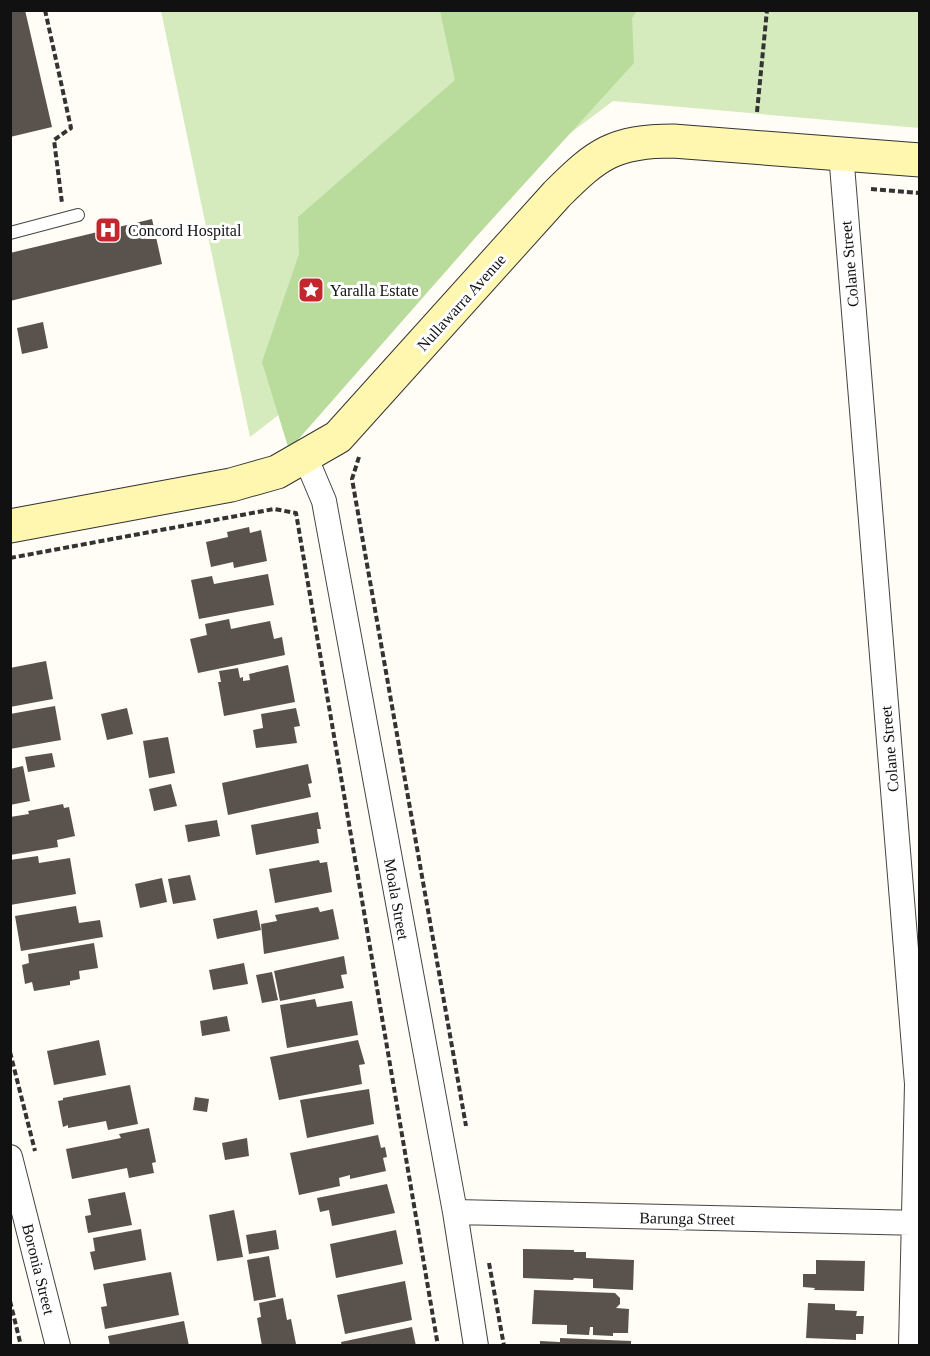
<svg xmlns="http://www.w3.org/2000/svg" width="930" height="1356" font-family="Georgia,serif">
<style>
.green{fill:#d5ebbd}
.forest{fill:#b9dc9c}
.building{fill:#5a524d}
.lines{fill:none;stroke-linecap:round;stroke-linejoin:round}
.service-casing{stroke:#444;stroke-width:14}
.minor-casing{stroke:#444;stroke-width:26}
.secondary-casing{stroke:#333;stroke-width:35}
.path{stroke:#333;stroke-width:4;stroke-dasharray:6 3;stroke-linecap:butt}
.service{stroke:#fff;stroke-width:12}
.minor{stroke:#fff;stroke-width:24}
.secondary{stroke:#fff6b0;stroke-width:33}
.labels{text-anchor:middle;stroke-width:6;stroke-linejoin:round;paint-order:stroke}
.poi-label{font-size:16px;fill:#111;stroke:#fff;text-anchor:start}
.street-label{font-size:16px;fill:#111;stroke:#fff}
</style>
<rect width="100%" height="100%" fill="#fffdf5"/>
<path class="green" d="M161,11H919V128L613,101L462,215L344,364L250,437Z"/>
<path class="forest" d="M440,11H637L632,18L634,63L476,237L289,450L262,362L299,254L298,217L455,80Z"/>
<path class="building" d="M10,10H25L52,127L10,137Z
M152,219L162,264L10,301V253Z
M43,322L48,348L22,354L17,328Z
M249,527L250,533L261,530L267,561L234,568L233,562L211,567L206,542L228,537L227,532Z
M268,574L274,605L199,619L191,580L212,576L214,584Z
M229,619L231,629L270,621L274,639L282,637L285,655L198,673L190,639L207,635L205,624Z
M46,661L53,699L10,707V668Z
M288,665L295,702L224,716L218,682H221L219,671L238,668L240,678L243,677V681L250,680L249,674Z
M55,706L61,740L10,749V714Z
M127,708L133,734L107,740L101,714Z
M296,708L300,726L294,727L297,743L256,748L253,730L263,728L261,714Z
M168,737L175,773L149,778L143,741Z
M52,753L55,767L28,772L25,757Z
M308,764L312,783L308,784L311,797L228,815L222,783Z
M23,766L30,801L10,805V769Z
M171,784L177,806L154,811L149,789Z
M63,804L64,808L69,807L75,836L57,840L58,847L10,855V817L29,814L28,811Z
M318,812L321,829H317L319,843L256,855L251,825Z
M217,820L220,836L188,842L185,825Z
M38,856L39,863L70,858L76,894L10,905V860Z
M319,860L320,863L327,862L332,892L275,903L269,869Z
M190,875L196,900L173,904L168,879Z
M162,878L167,902L140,908L135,884Z
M76,906L79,923L100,920L103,937L21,951L15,916Z
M318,907L320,912L333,909L339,939L264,954L261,924L277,921L275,915Z
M257,910L261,930L217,939L213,919Z
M94,943L98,968L79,971L80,979L70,981V985L34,991L32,982L25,984L22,965L29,963L28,954Z
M344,956L347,974L341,975L344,988L280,1001L274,971Z
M244,963L248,984L213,990L209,970Z
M272,972L278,1000L262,1003L256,975Z
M315,999L317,1007L352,1001L358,1035L287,1048L280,1005Z
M227,1016L230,1031L202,1036L200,1021Z
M99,1040L106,1075L54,1085L47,1051Z
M358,1040L365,1064L359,1065L362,1084L279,1100L270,1057Z
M130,1085L138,1124L108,1130L106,1121L68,1128V1125L63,1127L58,1101L63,1100V1098Z
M369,1089L374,1124L307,1138L300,1100Z
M195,1097L209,1099L207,1112L193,1110Z
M149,1128L156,1162L152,1163L154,1173L129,1178L127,1168L72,1179L66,1149L121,1138L119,1134Z
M378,1135L381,1148L385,1147L387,1157L383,1158L386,1171L350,1179V1175L339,1178L340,1186L299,1195L290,1153Z
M247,1138L249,1156L225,1160L222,1143Z
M387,1184L395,1213L332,1226L329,1210L320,1212L317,1198Z
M125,1192L132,1225L88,1233L85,1216L91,1215L88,1199Z
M234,1210L243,1257L217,1261L209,1215Z
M141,1229L146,1260L94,1270L90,1252L95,1251L93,1238Z
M276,1230L279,1249L249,1254L246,1235Z
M396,1230L403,1264L336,1278L330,1244Z
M523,1249L574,1250V1252H586V1258L634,1260L633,1290L593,1288V1279L574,1278L573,1280L523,1278Z
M269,1256L276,1297L254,1301L247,1260Z
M816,1260L865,1261L864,1291L814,1290L815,1288L803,1287V1274H816Z
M171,1272L179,1315L105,1329L101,1307L107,1306L103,1284Z
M405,1281L412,1320L345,1334L337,1295Z
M534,1290L615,1293L620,1298V1304L616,1308L629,1309L628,1333H613V1336L593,1335V1327H590L589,1335L567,1334V1325L532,1324Z
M283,1298L287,1320L291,1319L296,1344L262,1346L257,1318L261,1317L259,1303Z
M808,1303L835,1304V1310L857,1311L856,1316H864L863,1334H856V1340L806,1338Z
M184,1321L189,1346H110L108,1336Z
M412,1327L416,1346H342L341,1342Z
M560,1338L631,1341V1346H540V1341L560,1342Z"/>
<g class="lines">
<g class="service-casing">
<path id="service" d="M10,233L78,215"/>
</g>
<g class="minor-casing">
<path id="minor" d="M841,153L917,1084L911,1346
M305,456L324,501L326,512L455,1212L476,1346
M10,1157L58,1346
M455,1212L920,1223"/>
</g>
<g class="secondary-casing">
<path id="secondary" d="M10,526L231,485L277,472L338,437L557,194C597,154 614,141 673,141L920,160"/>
</g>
<path class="path" d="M45,10L71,128L54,140L62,203
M757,112L767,10
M871,189L920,193
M359,457L352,479L466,1126
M10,558L274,509L296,513L438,1346
M10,1052L35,1151
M489,1263L504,1346
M10,1301L21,1346"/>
<use href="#service" class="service"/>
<use href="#minor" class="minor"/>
<use href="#secondary" class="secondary"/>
</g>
<defs>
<g id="hospital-square" transform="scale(1.35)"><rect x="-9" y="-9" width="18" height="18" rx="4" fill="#c4262e" stroke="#fff"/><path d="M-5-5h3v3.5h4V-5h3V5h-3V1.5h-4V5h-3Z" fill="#fff"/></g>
<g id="sight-square" transform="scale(1.35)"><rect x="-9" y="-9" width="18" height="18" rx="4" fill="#c4262e" stroke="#fff"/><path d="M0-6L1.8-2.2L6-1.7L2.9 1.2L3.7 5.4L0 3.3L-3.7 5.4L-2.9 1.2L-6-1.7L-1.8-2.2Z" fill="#fff"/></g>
</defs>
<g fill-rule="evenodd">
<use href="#hospital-square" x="108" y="230"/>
<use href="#sight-square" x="311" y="290"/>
</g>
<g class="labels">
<g class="poi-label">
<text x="128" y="236">Concord Hospital</text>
<text x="330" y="296">Yaralla Estate</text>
</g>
<g class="street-label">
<text transform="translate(849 264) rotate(-95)" y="6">Colane Street</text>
<text transform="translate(461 302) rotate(-48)" y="6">Nullawarra Avenue</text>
<text transform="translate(889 749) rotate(-95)" y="6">Colane Street</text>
<text transform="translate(397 899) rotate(80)" y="6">Moala Street</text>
<text transform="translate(687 1218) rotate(1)" y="6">Barunga Street</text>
<text transform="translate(39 1269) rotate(76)" y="6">Boronia Street</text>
</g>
</g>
<rect width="930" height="1356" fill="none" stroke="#111111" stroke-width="24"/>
</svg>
